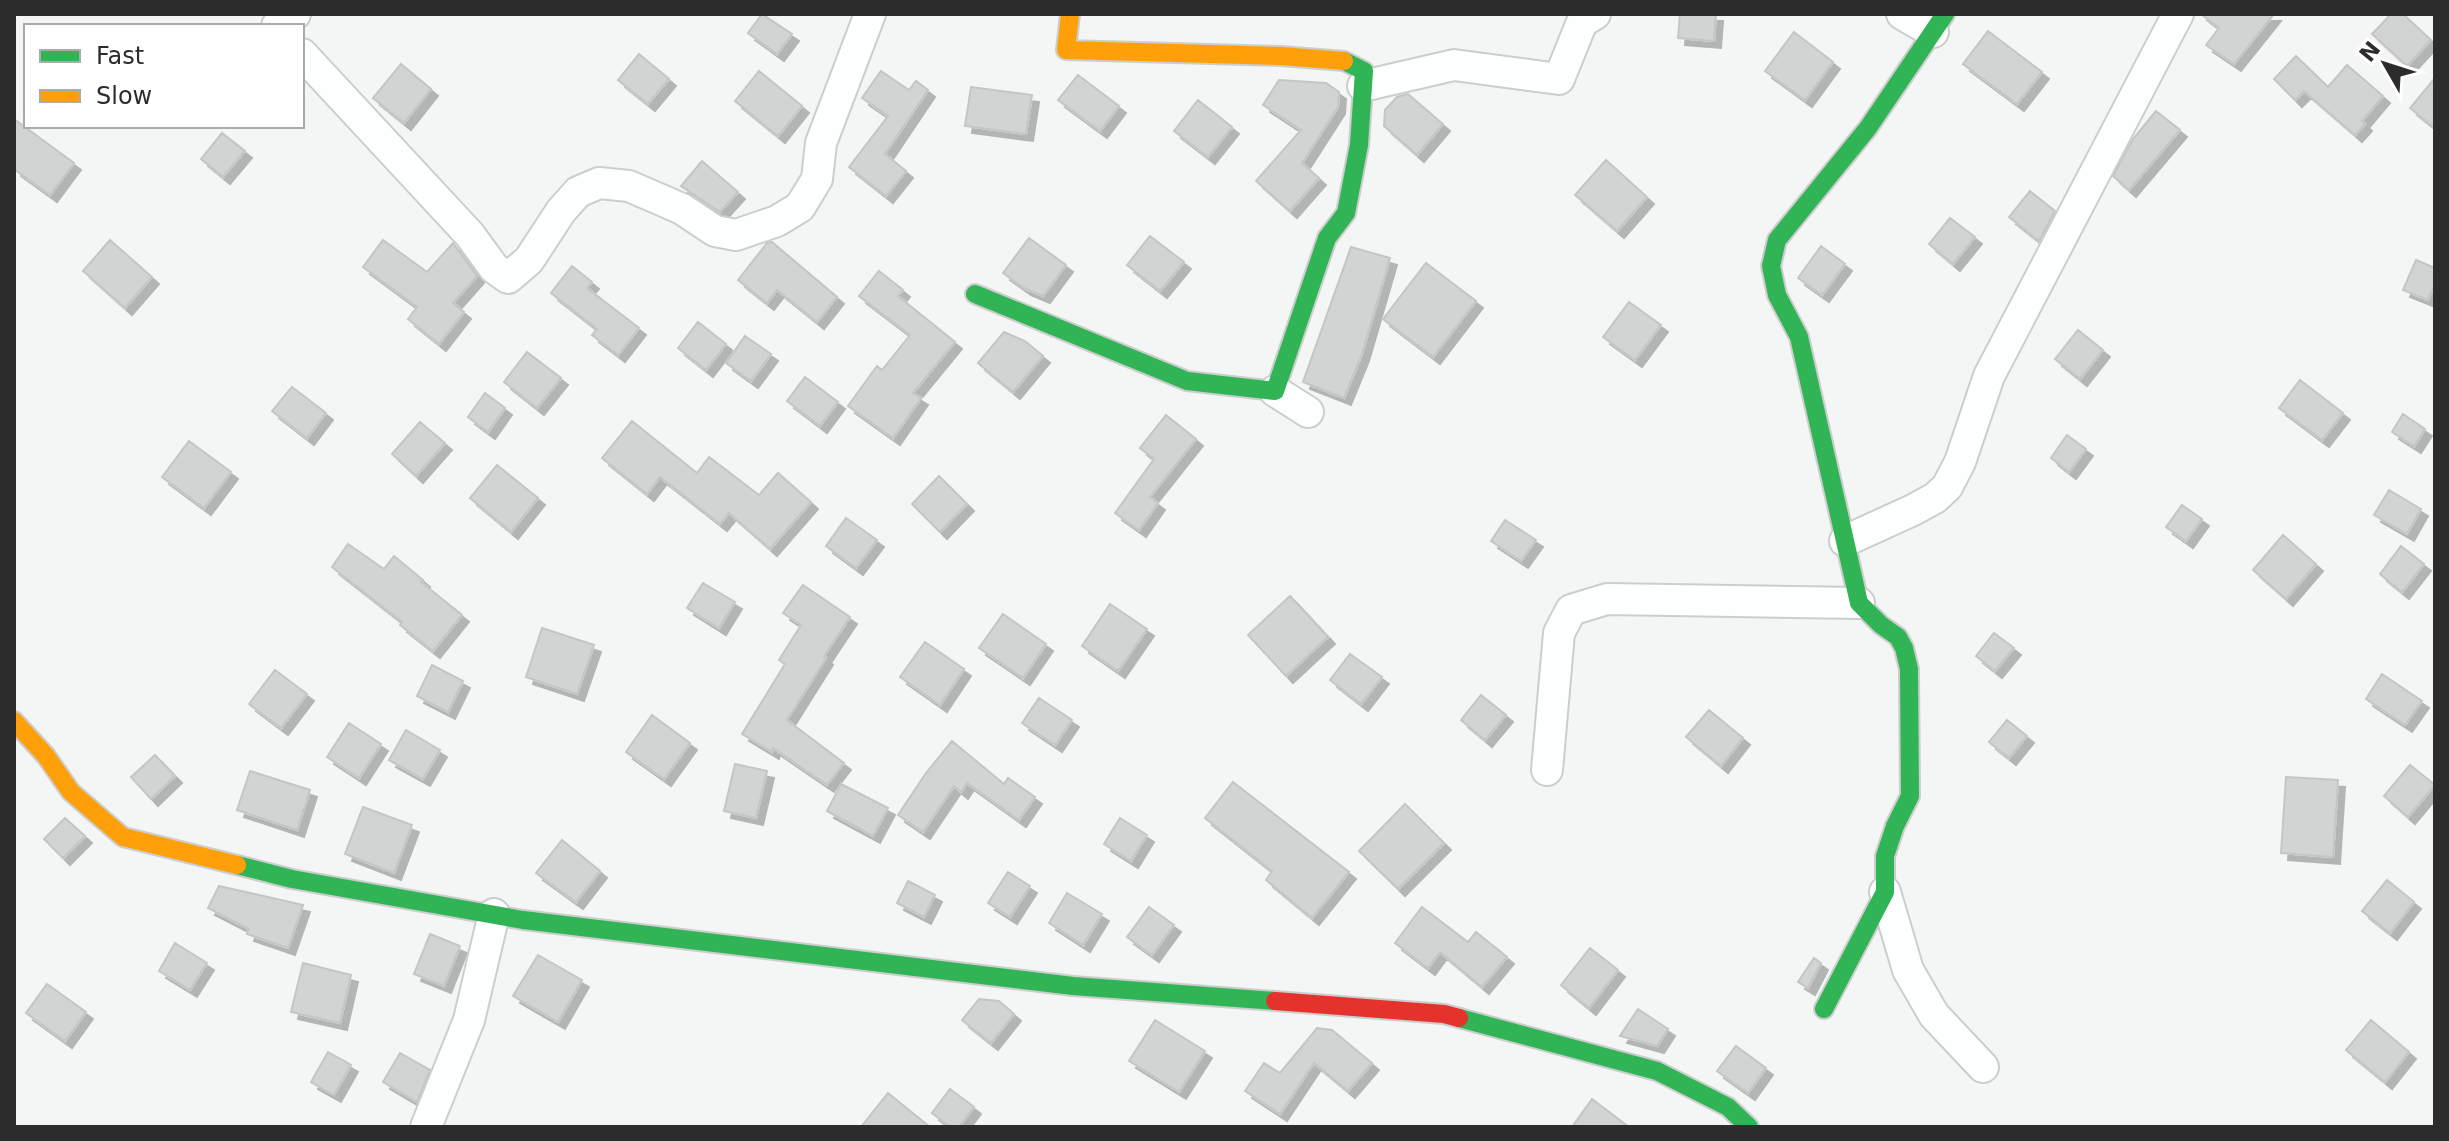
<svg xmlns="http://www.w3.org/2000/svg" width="2449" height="1141" font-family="'DejaVu Sans',sans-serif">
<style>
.building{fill:#d2d4d3;stroke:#c4c6c5;stroke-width:2;filter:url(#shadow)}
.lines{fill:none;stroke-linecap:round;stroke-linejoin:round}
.street-casing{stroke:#cccecd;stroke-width:34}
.fast-casing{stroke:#cccecd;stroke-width:22}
.slow-casing{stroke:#cccecd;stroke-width:22}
.jam-casing{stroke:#cccecd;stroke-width:22}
.street{stroke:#fdfefe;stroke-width:30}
.fast{stroke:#30b455;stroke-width:18}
.slow{stroke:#ff9f0a;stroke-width:18}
.jam{stroke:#e5322d;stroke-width:18}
</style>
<defs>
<filter id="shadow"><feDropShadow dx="7" dy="7" stdDeviation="0" flood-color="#0004"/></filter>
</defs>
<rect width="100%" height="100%" fill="#f4f6f5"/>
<path class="building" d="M762,14L792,34L777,54L748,33Z
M1680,14H1716L1714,41L1678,38Z
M2201,14H2274L2234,64L2206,45L2219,28Z
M2391,14H2403L2431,40L2407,66L2372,34Z
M1988,31L2042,72L2017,104L1963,64Z
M1794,32L1833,62L1805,100L1765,71Z
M639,54L669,79L648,104L618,80Z
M2296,56L2328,87L2347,65L2383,96L2362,121L2365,124L2355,135L2304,91L2295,100L2274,79Z
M401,64L431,89L404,123L373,98Z
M759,71L802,106L778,136L735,101Z
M881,71L909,90L916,81L928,90L885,154L906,171L886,196L849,167L888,116L862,98Z
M1078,75L1119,106L1100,131L1058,100Z
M2435,78V128L2410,108Z
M1279,80L1326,83L1339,92L1338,107L1302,163L1319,178L1290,211L1256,181L1301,130L1263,105Z
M971,87L1032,95L1026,134L965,126Z
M1408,94L1443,124L1417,155L1384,126L1385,110L1397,97Z
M1198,100L1232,127L1208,157L1174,131Z
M2156,111L2180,130L2129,190L2113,176L2133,139Z
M14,119L74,163L50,195L14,169Z
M222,133L245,151L223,177L201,159Z
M1606,160L1647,197L1617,231L1575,195Z
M702,161L738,192L720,212L681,186Z
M2030,191L2055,211L2039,241L2009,217Z
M1950,218L1975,237L1953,264L1929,244Z
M1150,236L1184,262L1160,291L1127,265Z
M1029,238L1066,265L1043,296L1024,288L1003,273Z
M110,240L152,277L125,308L83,271Z
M383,240L427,272L453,243L477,276L453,303L464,312L439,344L408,319L417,307L363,267Z
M772,242L837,297L817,322L777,290L767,303L738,280L767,243Z
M1821,246L1845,264L1822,295L1798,278Z
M1351,247L1390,258L1362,354L1344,398L1303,382Z
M2416,260L2435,268V284L2428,300L2403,290Z
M1426,263L1476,301L1433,357L1383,319Z
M572,266L592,282L587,288L639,328L618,355L592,335L597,329L551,293Z
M879,271L903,290L898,296L955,342L913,393L921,398L893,438L848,406L877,366L882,370L910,335L859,296Z
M1629,302L1661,325L1635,360L1603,337Z
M698,322L726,344L706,370L678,348Z
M2078,330L2103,350L2080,379L2055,359Z
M1004,332L1025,341L1043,356L1013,392L978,363Z
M745,336L771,354L751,381L726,363Z
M527,352L561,378L537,408L504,382Z
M805,377L838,402L820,426L787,401Z
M2300,380L2343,413L2322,440L2279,408Z
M292,387L326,413L307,438L272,411Z
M485,393L505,408L488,432L468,417Z
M2403,414L2425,429L2414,446L2392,432Z
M1166,415L1196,439L1150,497L1158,503L1139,530L1115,513L1154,459L1140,448Z
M632,421L697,473L709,457L759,495L778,473L811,502L770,549L729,513L720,524L660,477L647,494L602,458Z
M420,422L445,443L416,476L392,454Z
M2067,435L2086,449L2069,472L2051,458Z
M189,441L231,472L204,508L162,477Z
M497,465L538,498L511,532L470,498Z
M939,476L967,504L940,532L912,504Z
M2389,490L2421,509L2407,534L2374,515Z
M2182,505L2202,519L2186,541L2166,527Z
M846,518L877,540L856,568L826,546Z
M1505,520L1536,540L1521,561L1491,541Z
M2283,535L2316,564L2286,599L2253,570Z
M348,544L384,569L394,556L423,580L421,582L462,615L433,651L400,625L402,622L332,567Z
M2401,546L2424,564L2402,592L2380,574Z
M703,583L735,602L719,628L687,608Z
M803,585L850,617L824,656L826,658L787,720L844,763L827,785L773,748L772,752L742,734L785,664L779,660L801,625L783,613Z
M1290,596L1328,637L1286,676L1248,635Z
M1110,604L1147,629L1118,671L1082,646Z
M1003,614L1046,644L1023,678L979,648Z
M542,628L594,645L577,694L526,677Z
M1994,633L2014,648L1995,671L1976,656Z
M925,642L964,669L940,705L900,677Z
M1350,654L1382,677L1361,704L1330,680Z
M432,665L463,681L448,712L417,696Z
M275,670L307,694L281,728L249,704Z
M2382,674L2422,701L2405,725L2366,699Z
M1481,695L1506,715L1485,740L1461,720Z
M1039,698L1072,720L1055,745L1022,723Z
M1709,710L1743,738L1721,766L1686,737Z
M652,715L690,743L664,779L626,752Z
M2007,720L2027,736L2009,758L1989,742Z
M349,723L381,744L359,778L327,757Z
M406,730L440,750L423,779L389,760Z
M952,741L1004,784L1008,778L1035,797L1019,820L967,783L961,792L954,786L923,832L898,815L926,773Z
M155,755L175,776L151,799L131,777Z
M735,764L767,771L756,818L724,811Z
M2410,765L2435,785L2408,817L2384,796Z
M250,771L310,790L297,830L237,810Z
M2286,777L2338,780L2333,857L2281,853Z
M1233,782L1349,872L1312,918L1266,880L1272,871L1205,818Z
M841,784L888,808L873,836L827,811Z
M1405,804L1444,843L1398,889L1359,851Z
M363,807L412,825L394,873L345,854Z
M65,818L85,836L63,858L44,839Z
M1120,818L1147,835L1131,861L1104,844Z
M562,840L600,871L576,902L536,873Z
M1008,872L1030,886L1010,917L988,903Z
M2387,880L2414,902L2390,933L2362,911Z
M908,881L935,895L924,917L897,903Z
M219,886L303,905L288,948L247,934L249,929L208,908Z
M1067,893L1102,914L1083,945L1049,923Z
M1149,907L1174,925L1152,955L1127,937Z
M1422,907L1468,942L1476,932L1507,957L1482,987L1440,952L1428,968L1395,943Z
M430,934L460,946L444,986L414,974Z
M175,943L207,963L190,990L159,971Z
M1590,948L1618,970L1589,1008L1561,985Z
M538,955L582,980L558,1022L513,996Z
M1814,958L1821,963L1808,988L1798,982Z
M303,963L351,975L340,1023L291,1012Z
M47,984L86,1012L65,1041L26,1013Z
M979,999L999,1001L1014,1014L991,1043L962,1020Z
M1638,1009L1668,1029L1657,1046L1620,1036Z
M1155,1020L1205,1051L1179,1092L1129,1061Z
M2371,1020L2409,1052L2385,1082L2346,1050Z
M1317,1028L1332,1030L1372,1063L1348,1091L1314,1063L1280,1114L1245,1091L1264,1063L1280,1073Z
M1736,1046L1766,1068L1748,1093L1717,1071Z
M328,1052L351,1065L334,1095L311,1082Z
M400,1053L430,1070L417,1102L383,1082Z
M950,1089L974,1107L959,1127H950L932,1113Z
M888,1093L930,1127H861Z
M1592,1099L1629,1127H1572Z"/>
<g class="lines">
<g class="street-casing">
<path id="street" d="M1902,14L1933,32
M277,26L295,14
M302,54L470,235L494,268L508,278L529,260L561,211L578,192L599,183L629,186L682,209L715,231L736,235L777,221L800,207L817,179L821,143L870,14
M1363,86L1454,65L1559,79L1582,22L1595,14
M1275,391L1308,412
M1845,541L1913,510L1935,498L1947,487L1960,462L1989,376L2178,14
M1547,770L1559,633L1571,610L1607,599L1859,603
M1885,892L1908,970L1934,1015L1983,1067
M426,1127L469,1020L494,914"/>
</g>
<g class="fast-casing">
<path id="fast" d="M975,294L1187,381L1275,391L1327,238L1346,213L1359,145L1364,71L1344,61
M237,865L292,879L523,920L1073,986L1275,1001
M1824,1009L1885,892V856L1895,826L1910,796L1909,669L1904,648L1898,637L1881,625L1859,603L1799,337L1777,295L1771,266L1777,240L1868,128L1945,14
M1459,1018L1657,1071L1728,1107L1749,1127"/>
</g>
<g class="slow-casing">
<path id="slow" d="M1070,14L1066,50L1281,56L1344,61
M14,721L46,756L71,792L123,837L237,865"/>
</g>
<g class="jam-casing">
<path id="jam" d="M1275,1001L1444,1014L1459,1018"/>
</g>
<use href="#street" class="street"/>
<use href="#fast" class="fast"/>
<use href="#slow" class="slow"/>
<use href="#jam" class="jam"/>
</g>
<rect width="2449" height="1141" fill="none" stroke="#2b2c2b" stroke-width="32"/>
<rect x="24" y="24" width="280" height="104" fill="#ffffff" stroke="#aaabaa" stroke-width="2"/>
<rect x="40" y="50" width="40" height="12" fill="#30b455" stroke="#aaabaa" stroke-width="2"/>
<text x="96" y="64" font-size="24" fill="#2b2c2b">Fast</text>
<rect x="40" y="90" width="40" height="12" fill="#ff9f0a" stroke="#aaabaa" stroke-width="2"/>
<text x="96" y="104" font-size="24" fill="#2b2c2b">Slow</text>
<g transform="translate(2385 64) rotate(309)" stroke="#ffffff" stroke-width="6" paint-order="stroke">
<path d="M0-6L14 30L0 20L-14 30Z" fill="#2b2c2b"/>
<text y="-12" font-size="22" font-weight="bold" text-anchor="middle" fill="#2b2c2b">N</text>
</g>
</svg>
